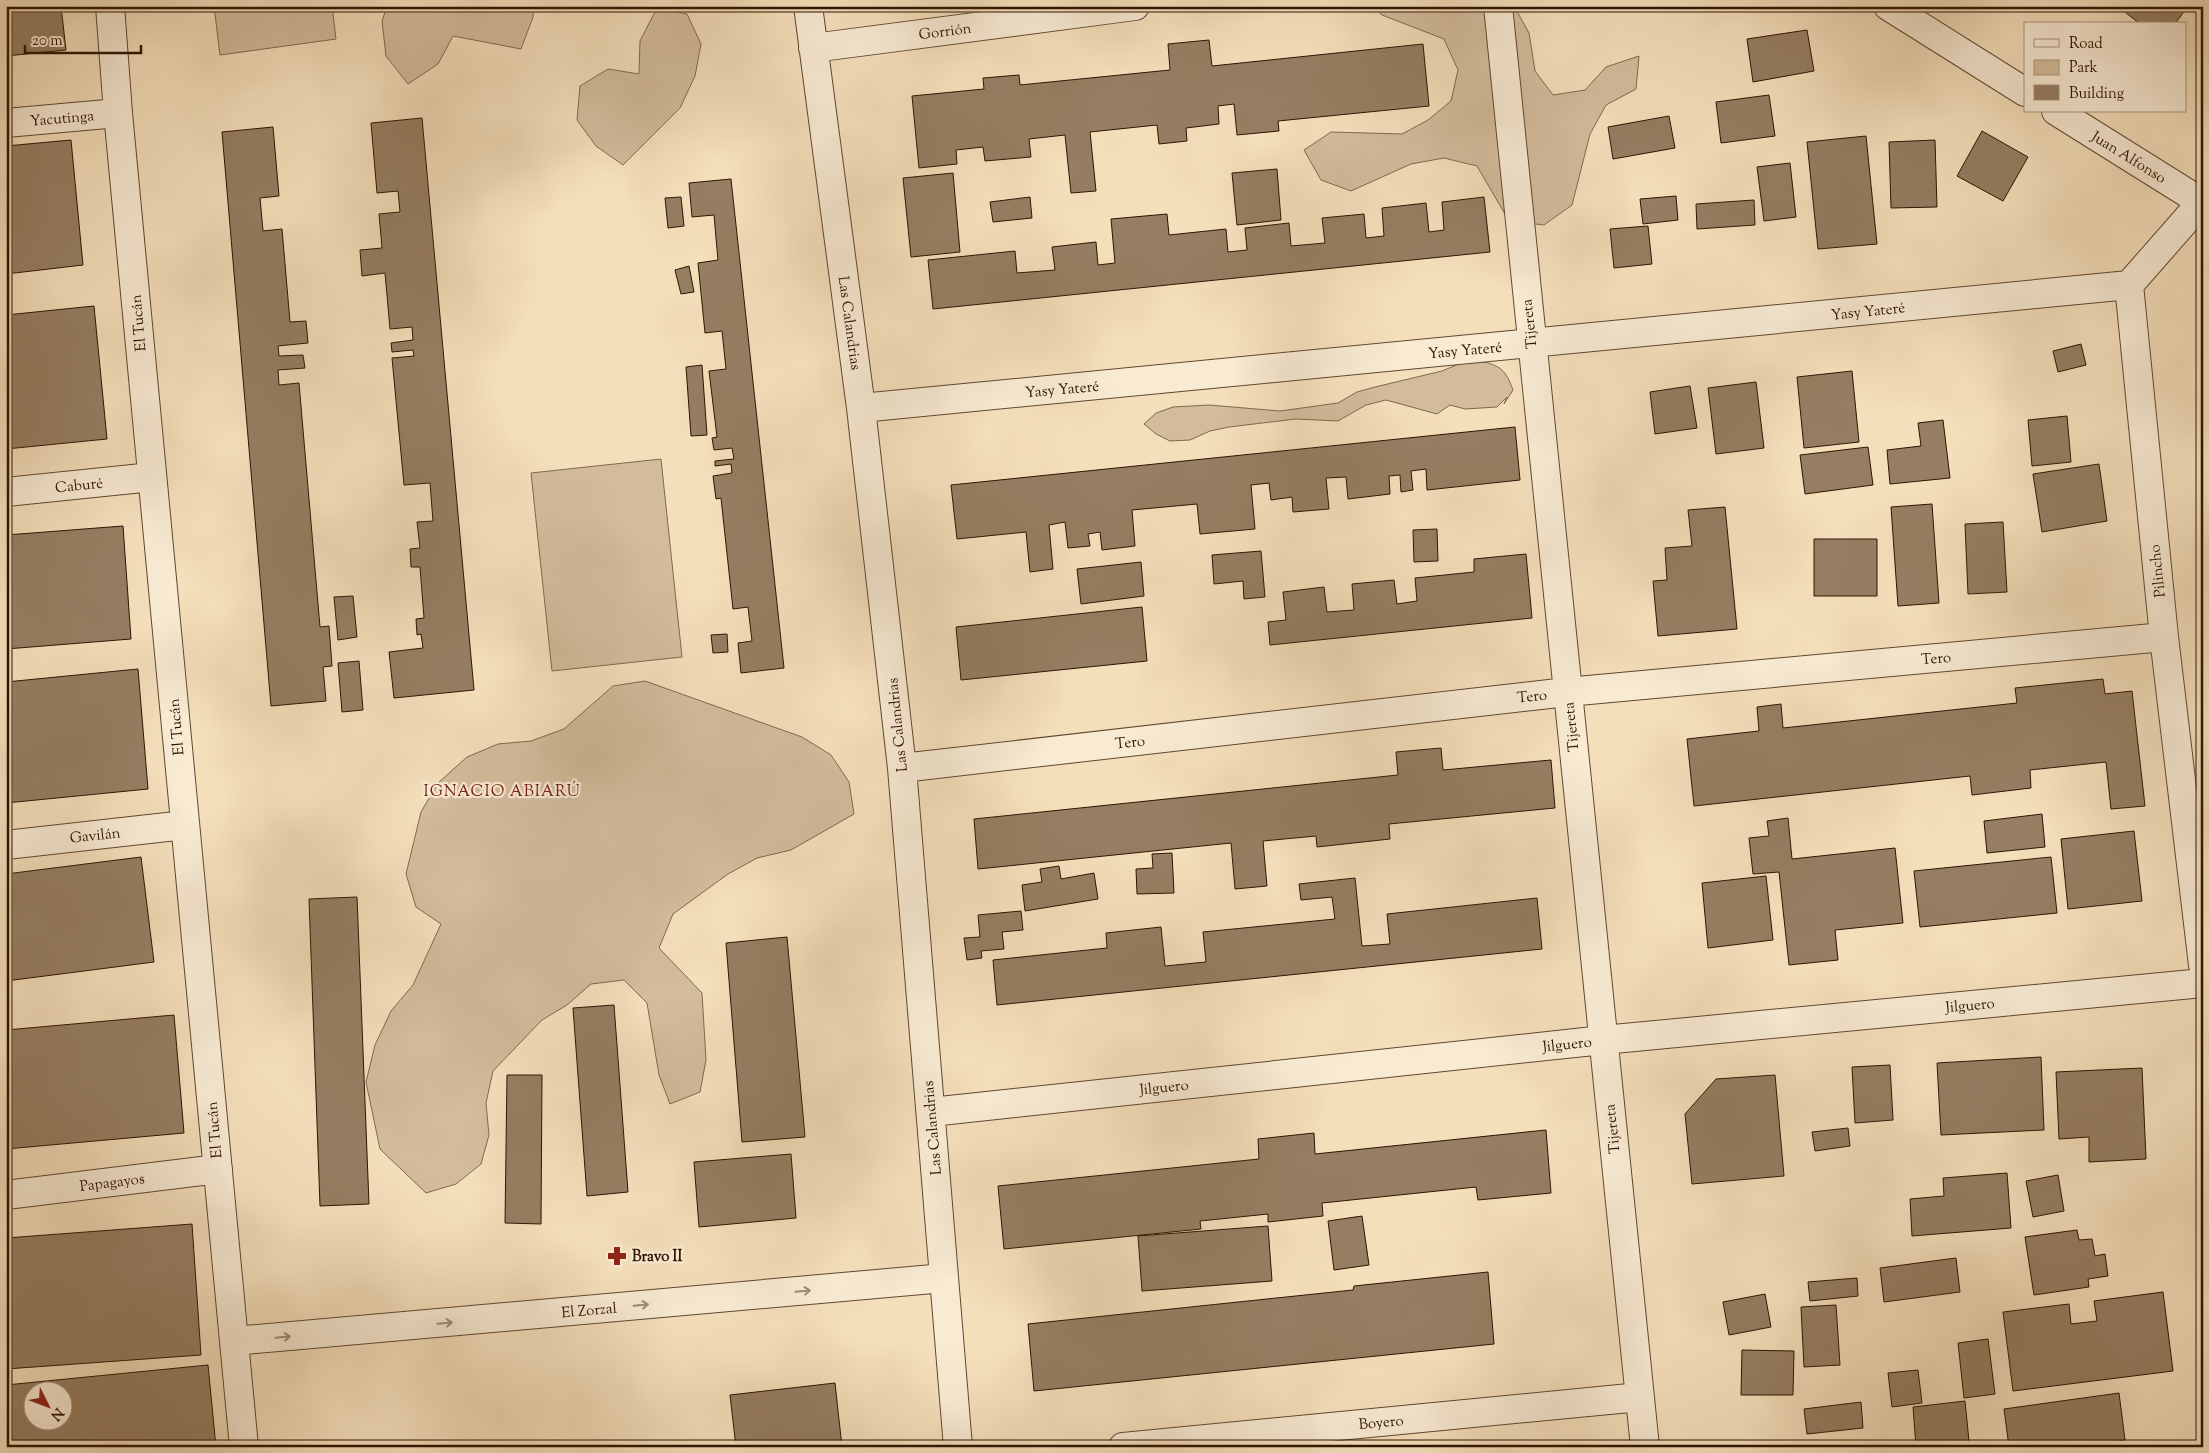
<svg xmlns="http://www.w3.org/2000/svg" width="2209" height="1453" font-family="'Sorts Mill Goudy',serif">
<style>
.green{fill:#d3bc9c;stroke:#81684f}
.building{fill:#957e62;stroke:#2f1402;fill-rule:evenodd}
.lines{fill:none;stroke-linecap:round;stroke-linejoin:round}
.minor-casing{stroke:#604730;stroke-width:30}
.minor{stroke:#f8ead3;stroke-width:28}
.oneway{stroke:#9e8a75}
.labels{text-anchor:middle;stroke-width:4.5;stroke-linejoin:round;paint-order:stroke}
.street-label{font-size:15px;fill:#2f1402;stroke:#f8ead3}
.poi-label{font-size:15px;font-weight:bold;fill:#2f1402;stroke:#f8ead3;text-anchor:start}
.neighbourhood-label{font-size:16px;letter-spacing:1px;fill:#7a1f14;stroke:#f8ead3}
</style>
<rect width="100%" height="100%" fill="#f4dfbb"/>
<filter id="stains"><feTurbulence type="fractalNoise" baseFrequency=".004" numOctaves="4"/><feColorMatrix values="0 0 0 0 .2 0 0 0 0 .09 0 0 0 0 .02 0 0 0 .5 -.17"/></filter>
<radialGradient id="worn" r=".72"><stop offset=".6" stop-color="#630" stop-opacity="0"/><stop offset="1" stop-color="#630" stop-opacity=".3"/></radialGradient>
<path class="green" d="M214,6H332L336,39L220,55Z
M387,6H534L533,17L521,49L453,36L438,64L408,84L386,56L382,21Z
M1372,6H1514L1529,33L1535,71L1553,95L1585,90L1606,67L1639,56L1636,89L1606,105L1590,134L1572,205L1544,225L1509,221L1477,166L1444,158L1411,164L1351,191L1321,180L1304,150L1331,132L1402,134L1428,120L1451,101L1458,70L1444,39L1382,15Z
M657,8L687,14L701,44L695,76L680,108L623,165L596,146L577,120L580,86L608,69L639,74L640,41Z
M1479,361C1500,365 1506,370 1513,390L1504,404L1507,397L1497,407L1465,409L1450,405L1437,414L1386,400L1366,405L1338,421L1296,419L1229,427L1210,431L1190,440L1170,441L1156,434L1144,424L1156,413L1173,407L1209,405L1280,411L1338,403L1357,392L1375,387L1442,371L1461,363Z
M661,459L682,657L552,671L531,473Z
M645,681L802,737L831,755L849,782L854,814L791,850L757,858L728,874L673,914L659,948L702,993L706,1060L700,1092L670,1104L659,1075L647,1003L624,980L591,984L567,1005L542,1020L493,1071L486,1103L489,1135L481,1164L456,1184L426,1193L380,1149L366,1082L375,1045L391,1011L413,985L441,924L416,907L406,874L421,812L438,783L467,757L498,744L531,741L564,729L613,686Z"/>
<path class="building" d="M6,6H61L66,50L6,56Z
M1593,6H1640L1593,10Z
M2129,6H2188L2175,24H2140L2125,12Z
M1807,30L1814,71L1753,82L1747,39Z
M1209,40L1212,66L1423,44L1429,106L1278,121L1279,131L1237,135L1234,104L1218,106L1219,124L1186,128L1187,141L1159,144L1157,125L1090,132L1096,191L1071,193L1065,135L1029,139L1031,157L985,161L983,147L956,150L957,164L919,168L912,96L984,89L983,78L1019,75L1020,85L1170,70L1168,44Z
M1769,95L1775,136L1721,143L1716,102Z
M1669,116L1675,148L1613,159L1608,127Z
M422,118L474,690L394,698L389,652L423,648L421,634L417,635L416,619L424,618L420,567H411L410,549L420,548L417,522L433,521L430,483L404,485L392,358L414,356L413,350L392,352L391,343L413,340L412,327L390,329L385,273L362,276L360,250L382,248L379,214L400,212L398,191L377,193L371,123Z
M273,127L279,196L260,198L263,231L282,229L290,322L306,321L308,343L278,346L279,356L303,355L305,368L278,370L279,385L299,383L320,627L329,626L332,666L323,667L326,701L271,706L222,132Z
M1982,131L2028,157L2003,201L1957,176Z
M1866,136L1877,244L1818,249L1807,142Z
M71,140L83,265L6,274V146Z
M1935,140L1937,207L1891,208L1889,142Z
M1790,163L1796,217L1764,221L1757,167Z
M1277,169L1281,220L1237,225L1232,173Z
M953,173L960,252L911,257L903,178Z
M731,179L784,668L741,673L738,643L752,641L748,607L733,609L721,498L716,499L713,476L732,473L731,464L715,466V461L734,459L732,448L714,450L712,438L717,437L709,371L726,369L722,331L705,333L698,263L718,260L714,215L692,217L689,183Z
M1676,196L1678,220L1643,224L1640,199Z
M681,197L684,226L668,228L665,198Z
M1030,197L1032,218L993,222L990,202Z
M1484,197L1490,252L933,309L928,260L1015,251L1017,273L1055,270L1052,247L1096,242L1098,265L1115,263L1111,219L1167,214L1169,235L1226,229L1228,252L1247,250L1245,228L1289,223L1291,246L1325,243L1322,218L1364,214L1366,238L1384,236L1382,208L1426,203L1429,232L1444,230L1442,202Z
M1754,200L1755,225L1697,229L1696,204Z
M1648,226L1652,264L1614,268L1610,229Z
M689,266L694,292L681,294L675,270Z
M94,306L107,439L6,449V315Z
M2081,344L2086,365L2058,372L2053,351Z
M702,365L707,435L691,436L686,367Z
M1852,371L1859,442L1804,448L1797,377Z
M1756,382L1764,448L1716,454L1708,388Z
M1690,386L1697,428L1655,434L1650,392Z
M2067,416L2071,462L2032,466L2028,420Z
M1943,420L1950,478L1890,484L1887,450L1921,446L1918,423Z
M1515,427L1520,480L1427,490L1426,469L1411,471L1413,490L1401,492L1400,475L1389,476L1390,494L1348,499L1346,477L1326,478L1329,509L1293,512L1292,497L1271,500L1269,483L1251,485L1255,529L1200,534L1197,504L1132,510L1135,546L1102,550L1100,532L1088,534L1090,546L1068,548L1065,522L1049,525L1053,569L1030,572L1026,532L957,539L951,485Z
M1868,447L1873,485L1805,494L1800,455Z
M2099,464L2107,521L2042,532L2033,474Z
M1932,504L1939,603L1898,606L1891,507Z
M1725,507L1737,629L1658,636L1653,581L1667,580L1665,548L1692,546L1688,510Z
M2003,522L2007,592L1968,594L1965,524Z
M123,526L131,639L6,649V535Z
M1437,529L1438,561L1414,562L1413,530Z
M1814,539H1877V596H1814Z
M1261,551L1265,597L1244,599L1243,581L1214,584L1212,555Z
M1526,554L1532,618L1270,645L1268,622L1286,620L1283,592L1324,587L1327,612L1354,610L1352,584L1394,580L1397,604L1417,601L1415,578L1474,572V559Z
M1141,562L1144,596L1081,604L1077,569Z
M353,596L357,637L338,640L334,597Z
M1142,607L1147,661L961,680L956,627Z
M727,634L728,652L713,653L711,635Z
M359,661L363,710L342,712L338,663Z
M138,669L148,789L6,803V682Z
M2103,679L2105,694L2132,691L2145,806L2111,809L2106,762L2030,770L2031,788L1972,795L1970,776L1694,806L1687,739L1759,731L1757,707L1781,704L1783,728L2017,703L2015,688Z
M1441,748L1443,770L1551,760L1555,808L1389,824L1390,839L1317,847L1316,836L1263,841L1267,886L1235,889L1231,843L978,869L974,819L1398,775L1396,752Z
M2042,814L2045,847L1987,853L1984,821Z
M1788,818L1792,859L1895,848L1903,923L1835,930L1838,960L1789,965L1779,872L1753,874L1749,838L1769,836L1767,821Z
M2134,831L2142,901L2068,909L2061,839Z
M1172,853L1174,893L1137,894L1136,869L1153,868L1152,854Z
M141,857L154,962L6,981V874Z
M2051,857L2057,913L1920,927L1914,871Z
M1059,866L1061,879L1094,873L1098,899L1025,911L1022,885L1042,882L1040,869Z
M1766,876L1773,940L1708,948L1702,883Z
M1355,878L1362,946L1390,944L1387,914L1537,898L1542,949L997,1005L993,960L1107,948L1106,933L1161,927L1165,966L1206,962L1203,932L1335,919L1332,897L1301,900L1299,884Z
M357,897L369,1204L320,1206L309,899Z
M1021,911L1023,930L1002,932L1004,949L981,951L982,958L967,960L964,938L980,937L978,915Z
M787,937L805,1137L742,1142L726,943Z
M614,1005L628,1192L587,1196L573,1008Z
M174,1015L184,1133L6,1149V1030Z
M2041,1057L2044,1130L1941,1135L1937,1063Z
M1890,1065L1893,1120L1855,1123L1852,1067Z
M2142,1068L2146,1159L2089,1162V1137L2059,1139L2056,1072Z
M507,1075H542L541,1224L505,1223Z
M1775,1075L1784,1176L1692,1184L1685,1114L1716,1079Z
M1848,1128L1850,1146L1815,1151L1812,1132Z
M1546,1130L1551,1193L1478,1200L1476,1187L1322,1203L1323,1216L1268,1222V1214L1200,1221L1201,1229L1004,1249L998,1186L1259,1159L1258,1139L1314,1133L1315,1154Z
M791,1154L796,1218L699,1227L694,1162Z
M2007,1173L2011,1228L1912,1236L1910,1199L1944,1196L1943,1178Z
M2058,1175L2064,1211L2033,1217L2026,1181Z
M1362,1216L1369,1265L1334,1270L1328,1221Z
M192,1224L201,1355L6,1369V1238Z
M1268,1226L1272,1281L1142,1291L1138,1236Z
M2077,1230L2079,1240L2092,1239L2095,1256L2105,1254L2108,1276L2088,1279L2089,1287L2034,1295L2025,1237Z
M1956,1258L1960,1292L1884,1302L1880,1268Z
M1488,1272L1494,1344L1034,1391L1028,1324L1353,1290L1354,1286Z
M1857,1278L1858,1296L1810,1301L1808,1282Z
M2163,1292L2173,1371L2013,1391L2003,1312L2069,1304L2071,1324L2097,1321L2094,1301Z
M1765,1294L1771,1327L1729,1335L1723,1302Z
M1836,1305L1840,1365L1804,1367L1801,1307Z
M1988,1339L1995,1394L1964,1398L1958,1343Z
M1742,1350L1794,1351L1793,1395H1741Z
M208,1365L216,1447H6V1385ZM32,1390H62V1420H32Z
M1918,1370L1922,1403L1892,1407L1888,1373Z
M835,1383L842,1447H736L730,1395Z
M2119,1393L2125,1440L2073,1447H2009L2004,1409Z
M1965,1401L1969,1441L1916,1446L1913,1407Z
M1861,1402L1863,1428L1807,1434L1804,1409Z"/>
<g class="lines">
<g class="minor-casing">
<path id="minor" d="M110,6L118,113L244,1447
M808,6L861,408L902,768L958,1447
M1498,6L1645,1447
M1888,6L2025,92
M813,48L1135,6
M2056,111L2203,203
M6,123L118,113
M2201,203L2129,285L2164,637L2203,965
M861,408L2129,285
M6,492L152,477
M902,768L1567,692L2164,637
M6,845L185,825
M931,1112L1603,1040L2203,983
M6,1195L218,1169
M234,1341L944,1278
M1123,1447L1640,1397"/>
</g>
<use href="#minor" class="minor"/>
</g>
<defs><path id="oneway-shaft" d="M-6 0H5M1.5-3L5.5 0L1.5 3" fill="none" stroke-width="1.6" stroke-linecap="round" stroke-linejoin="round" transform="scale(1.25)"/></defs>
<g class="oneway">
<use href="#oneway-shaft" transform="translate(803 1291) rotate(-5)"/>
<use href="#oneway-shaft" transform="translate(641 1305) rotate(-5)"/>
<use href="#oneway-shaft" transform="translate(445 1323) rotate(-5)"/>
<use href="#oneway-shaft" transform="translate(283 1337) rotate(-5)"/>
</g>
<defs>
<g id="pharmacy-bare" transform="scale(1.5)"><path d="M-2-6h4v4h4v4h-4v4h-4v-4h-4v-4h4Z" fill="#8f2418" stroke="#f8ead3" stroke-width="2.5" paint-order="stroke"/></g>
</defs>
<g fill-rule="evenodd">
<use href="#pharmacy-bare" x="617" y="1256"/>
</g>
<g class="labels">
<g class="street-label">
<text transform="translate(945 31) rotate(-7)" y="5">Gorrión</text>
<text transform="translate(62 118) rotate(-5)" y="5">Yacutinga</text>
<text transform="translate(2129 157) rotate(32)" y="5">Juan Alfonso</text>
<text transform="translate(1868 311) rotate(-6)" y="5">Yasy Yateré</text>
<text transform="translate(138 323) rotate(-95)" y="5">El Tucán</text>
<text transform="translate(850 323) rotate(82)" y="5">Las Calandrias</text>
<text transform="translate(1529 324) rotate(-96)" y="5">Tijereta</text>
<text transform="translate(1465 350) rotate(-5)" y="5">Yasy Yateré</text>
<text transform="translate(1062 389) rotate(-5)" y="5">Yasy Yateré</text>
<text transform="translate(79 485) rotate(-6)" y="5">Caburé</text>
<text transform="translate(2157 571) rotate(-96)" y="5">Pilincho</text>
<text transform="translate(1936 658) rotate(-5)" y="5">Tero</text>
<text transform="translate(1532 696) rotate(-6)" y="5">Tero</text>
<text transform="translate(897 725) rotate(-96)" y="5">Las Calandrias</text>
<text transform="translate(176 727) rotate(-95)" y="5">El Tucán</text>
<text transform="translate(1571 727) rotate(-96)" y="5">Tijereta</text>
<text transform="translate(1130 742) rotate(-6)" y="5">Tero</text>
<text transform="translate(95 835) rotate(-6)" y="5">Gavilán</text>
<text transform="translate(1970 1005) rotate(-5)" y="5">Jilguero</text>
<text transform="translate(1567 1044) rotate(-6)" y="5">Jilguero</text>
<text transform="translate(1164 1087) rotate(-6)" y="5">Jilguero</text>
<text transform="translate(932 1128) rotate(-95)" y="5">Las Calandrias</text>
<text transform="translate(1612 1129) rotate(-96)" y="5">Tijereta</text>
<text transform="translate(214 1130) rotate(-95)" y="5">El Tucán</text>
<text transform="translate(112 1182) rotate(-7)" y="5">Papagayos</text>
<text transform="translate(589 1310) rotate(-5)" y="5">El Zorzal</text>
<text transform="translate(1381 1422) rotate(-5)" y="5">Boyero</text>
</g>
<g class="poi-label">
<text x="632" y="1261">Bravo II</text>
</g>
<g class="neighbourhood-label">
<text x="502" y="796">IGNACIO ABIARÚ</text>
</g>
</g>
<rect width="2209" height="1453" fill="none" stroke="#f4dfbb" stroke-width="25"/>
<rect x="8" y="8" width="2194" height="1438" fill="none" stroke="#2f1402" stroke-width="2.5"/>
<rect x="12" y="12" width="2184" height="1428" fill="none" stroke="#2f1402"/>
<rect x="2024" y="22" width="162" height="90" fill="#f8ead3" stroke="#a8947f"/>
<rect x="2034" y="39" width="25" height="8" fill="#f8ead3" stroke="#a8947f"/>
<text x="2069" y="48" font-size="15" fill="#2f1402">Road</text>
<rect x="2034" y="60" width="25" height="15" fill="#d3bc9c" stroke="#a8947f"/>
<text x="2069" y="72" font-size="15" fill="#2f1402">Park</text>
<rect x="2034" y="85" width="25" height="15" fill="#957e62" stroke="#a8947f"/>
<text x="2069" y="98" font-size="15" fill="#2f1402">Building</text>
<g transform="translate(48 1406) rotate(132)"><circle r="24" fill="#f8ead3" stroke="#a8947f"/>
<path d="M0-4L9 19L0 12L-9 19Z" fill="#8f2418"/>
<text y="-8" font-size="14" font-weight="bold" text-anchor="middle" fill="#2f1402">N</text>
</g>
<path d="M25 45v8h116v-8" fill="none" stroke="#2f1402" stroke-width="2.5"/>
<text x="32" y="45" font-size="15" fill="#2f1402" stroke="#f8ead3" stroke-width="4" paint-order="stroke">20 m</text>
<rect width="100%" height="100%" filter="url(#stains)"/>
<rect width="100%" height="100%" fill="url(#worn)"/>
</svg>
